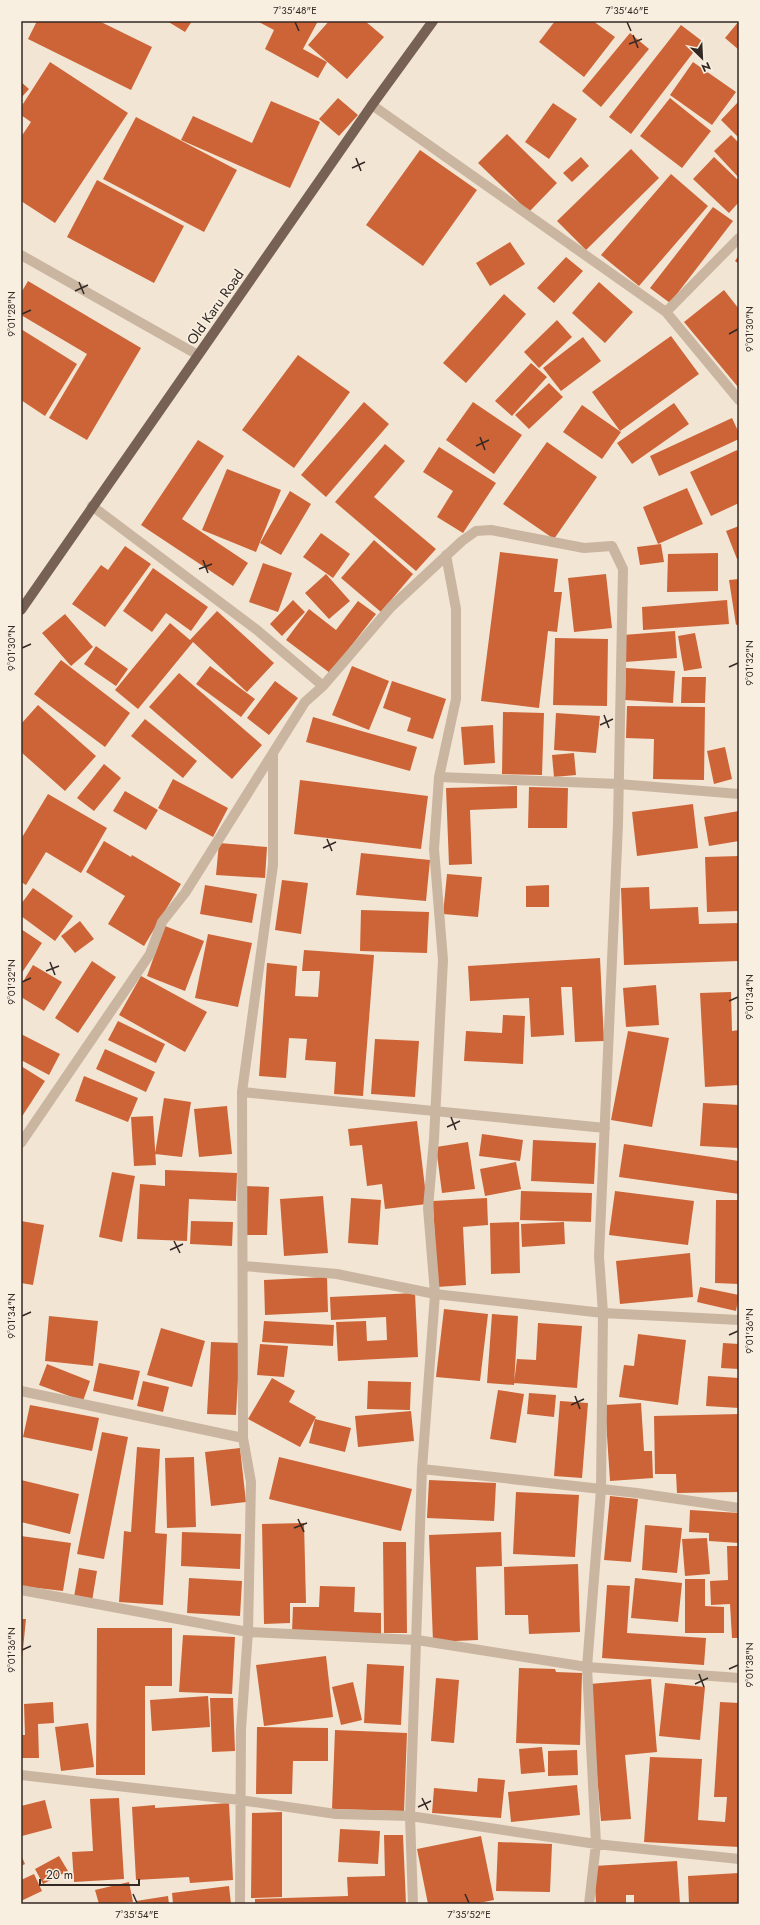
<svg xmlns="http://www.w3.org/2000/svg" width="760" height="1925" font-family="Jost,sans-serif">
<style>
.building{fill:#cd6437}
.lines{fill:none;stroke-linecap:round;stroke-linejoin:round}
.minor{stroke:#cab5a0;stroke-width:10}
.major{stroke:#766154;stroke-width:10}
.ticks{fill:none;stroke:#332924;stroke-width:1.5}
.labels{text-anchor:middle;stroke-width:3.5;stroke-linejoin:round;paint-order:stroke}
.street-label{font-size:14px;fill:#332924;stroke:#f9efe0}
.neatline{fill:none;stroke:#332924;stroke-width:1.5}
.ticks-label{font-size:10px;text-anchor:middle;fill:#332924}
</style>
<rect width="100%" height="100%" fill="#f2e5d4"/>
<path class="building" d="M37,21H99L152,47L131,90L28,39Z
M167,21H192L185,32Z
M257,21H318L303,49L327,62L318,78L265,49L274,30Z
M329,21H365L384,37L347,79L308,45Z
M555,21H593L615,37L584,77L539,42Z
M739,21V50L725,38Z
M681,25L702,41L631,134L609,117Z
M630,33L649,49L601,107L582,91Z
M50,62L128,113L55,223L21,201V137L31,122L21,115V107Z
M693,62L736,92L712,125L670,95Z
M21,82L29,89L21,98Z
M338,98L358,115L339,136L319,119Z
M670,98L711,131L682,168L640,136Z
M271,101L320,122L290,188L181,140L193,116L252,143Z
M739,101V138L721,120Z
M553,103L577,119L549,159L525,142Z
M136,117L237,170L204,232L103,179Z
M507,134L557,183L529,212L478,163Z
M731,135L739,143V178L714,151Z
M631,149L659,178L586,250L557,221Z
M420,150L477,190L423,266L366,225Z
M581,157L589,166L572,182L563,173Z
M714,157L739,181V202L729,213L693,179Z
M671,174L708,206L639,286L601,255Z
M97,180L184,226L154,283L67,237Z
M713,207L733,221L670,303L650,288Z
M510,242L525,264L490,286L476,263Z
M739,255V264L735,261Z
M566,257L583,271L554,303L537,288Z
M28,281L141,348L87,440L49,418L87,354L21,315V293Z
M599,282L633,312L605,343L572,313Z
M724,290L739,309V386L738,387L684,322Z
M504,294L526,314L466,383L443,363Z
M557,320L572,337L539,368L524,352Z
M21,329L77,364L45,416L21,400Z
M671,336L699,374L620,431L592,392Z
M583,337L601,361L561,391L543,368Z
M298,355L350,392L294,468L242,430Z
M531,363L547,377L512,416L495,401Z
M549,383L563,397L529,429L515,415Z
M364,402L389,424L326,497L301,475Z
M473,402L522,435L494,474L446,440Z
M674,403L689,424L632,464L617,443Z
M582,405L621,432L602,459L563,432Z
M732,418L739,433V439L659,476L650,456Z
M198,440L224,456L182,519L248,563L233,586L141,525Z
M547,442L597,477L554,539L503,504Z
M385,444L405,461L374,497L436,549L416,571L335,502Z
M439,447L496,483L463,533L437,517L453,491L423,472Z
M737,450L739,455V503L711,516L690,472Z
M227,469L281,490L256,552L202,530Z
M687,488L703,524L658,544L643,507Z
M290,491L311,504L281,555L260,543Z
M739,526V558L737,559L726,531Z
M321,533L350,554L333,578L303,557Z
M374,540L413,574L381,612L341,578Z
M661,544L664,562L640,565L637,547Z
M125,546L151,564L105,627L72,604L101,565L108,570Z
M500,552L558,559L554,592H562L557,632L548,631L539,708L481,701Z
M718,553V591L667,592L668,554Z
M263,563L292,573L278,612L249,602Z
M153,568L208,607L191,631L166,613L152,632L123,611Z
M326,574L350,601L329,619L305,593Z
M606,574L612,628L574,632L568,578Z
M739,579V624L736,625L729,580Z
M293,600L305,612L282,636L270,624Z
M727,600L729,624L643,630L642,607Z
M358,601L376,614L330,673L286,640L309,609L336,630Z
M217,611L274,663L247,692L193,642L138,709L115,690L170,623L190,640Z
M65,614L93,647L71,666L42,633Z
M675,631L677,658L625,662L623,635Z
M695,633L702,668L684,671L678,636Z
M555,638L608,639L607,706L553,705Z
M96,646L128,669L116,686L84,664Z
M61,660L130,713L105,747L34,694Z
M210,666L255,699L241,717L196,684Z
M352,666L389,681L369,730L332,715Z
M626,668L675,671L673,703L625,700Z
M179,673L262,745L232,779L149,707Z
M682,677H706L705,703H681Z
M275,681L298,698L269,735L247,718Z
M392,681L446,699L433,739L407,731L411,718L383,708Z
M38,705L96,756L65,791L21,752V724Z
M627,706L705,707L704,780L653,779L654,739L626,738Z
M503,712L544,713L542,775L502,774Z
M556,713L600,716L596,753L554,750Z
M313,717L417,747L410,771L306,742Z
M145,719L197,761L183,778L131,736Z
M493,725L495,763L464,765L461,727Z
M725,747L732,779L714,784L707,751Z
M574,753L576,775L554,777L552,755Z
M104,764L121,778L94,811L77,798Z
M173,779L228,808L213,837L158,808Z
M300,780L428,796L421,849L294,834Z
M517,786V808L470,810L472,864L449,865L446,788Z
M529,787L568,788L567,828H528Z
M125,791L158,810L146,830L113,811Z
M48,794L107,828L81,873L46,852L26,885L21,882V839Z
M693,804L698,848L637,856L632,812Z
M739,811V841L709,846L704,817Z
M104,841L131,857L132,855L181,884L144,946L108,924L125,896L86,872Z
M219,843L267,847L265,878L216,875Z
M361,853L430,860L426,901L356,895Z
M739,856V911L707,912L705,857Z
M447,874L482,877L478,917L443,914Z
M282,880L308,883L301,934L275,930Z
M205,885L257,894L252,923L200,914Z
M549,885V907H526V886Z
M649,887L650,909L698,907L699,924L739,923V961L624,965L621,888Z
M33,888L73,916L55,941L21,916V904Z
M361,910L429,912L427,953L360,951Z
M80,921L94,939L75,953L61,936Z
M165,926L204,941L185,991L147,976Z
M21,929L42,943L21,974Z
M208,934L252,943L238,1007L195,998Z
M304,950L374,955L363,1096L334,1094L336,1062L305,1060L307,1039L289,1038L286,1078L259,1076L267,963L297,966L295,996L318,997L320,971H302Z
M600,958L604,1041L575,1042L572,987H561L564,1035L531,1037L529,998L470,1001L468,966Z
M92,961L116,977L78,1033L55,1018Z
M33,965L62,982L44,1011L21,997V985Z
M141,976L207,1012L185,1052L119,1015Z
M656,985L659,1025L626,1027L623,988Z
M731,992L732,1031L739,1030V1085L705,1087L700,993Z
M503,1015L525,1016L523,1064L464,1061L466,1031L502,1033Z
M118,1021L165,1044L156,1063L108,1040Z
M628,1031L669,1038L652,1127L611,1120Z
M21,1034L60,1054L49,1075L21,1060Z
M375,1039L419,1041L415,1097L371,1094Z
M105,1049L155,1072L146,1092L96,1069Z
M21,1066L45,1081L21,1118Z
M84,1076L138,1098L128,1122L75,1101Z
M164,1098L191,1102L182,1157L155,1154Z
M703,1103L739,1105V1148L700,1146Z
M227,1106L232,1154L199,1157L194,1109Z
M153,1116L156,1165L134,1166L131,1117Z
M417,1121L427,1204L385,1209L382,1184L367,1186L362,1145L350,1146L348,1129Z
M482,1134L523,1140L520,1161L479,1156Z
M533,1140L596,1143L594,1184L531,1181Z
M468,1142L475,1189L442,1193L436,1147Z
M624,1144L739,1161V1194L619,1177Z
M516,1162L521,1189L485,1196L480,1169Z
M165,1170L237,1173L236,1201L189,1199L187,1241L137,1239L140,1184L165,1186Z
M112,1172L135,1176L122,1242L99,1237Z
M246,1186L269,1187L267,1235H244Z
M521,1191L592,1193L591,1222L520,1220Z
M615,1191L694,1201L688,1245L609,1235Z
M323,1196L328,1253L284,1256L280,1199Z
M351,1198L381,1200L378,1245L348,1243Z
M487,1198L488,1225L463,1227L466,1285L437,1287L433,1201Z
M716,1200H739V1284L715,1283Z
M21,1221L44,1225L33,1285L21,1283Z
M191,1221L233,1222L232,1246L190,1244Z
M519,1222L520,1273L491,1274L490,1223Z
M564,1222L565,1244L522,1247L521,1224Z
M690,1253L693,1297L620,1304L616,1261Z
M327,1277L328,1312L265,1315L264,1280Z
M700,1287L739,1295L736,1311L697,1302Z
M415,1293L418,1357L338,1361L336,1322L366,1321L367,1341L387,1340L386,1317L331,1320L330,1297Z
M444,1309L488,1314L480,1381L436,1377Z
M492,1314L518,1316L514,1385L487,1383Z
M49,1316L98,1321L93,1366L45,1361Z
M264,1321L334,1325L333,1346L262,1342Z
M538,1323L582,1326L577,1388L514,1383L517,1359L536,1360Z
M161,1328L205,1341L192,1387L147,1375Z
M638,1334L686,1340L678,1405L619,1397L624,1365L634,1366Z
M211,1342L240,1343L236,1415L207,1414Z
M723,1343L739,1344V1369L721,1368Z
M260,1344L288,1346L284,1377L257,1375Z
M99,1363L140,1371L133,1400L93,1391Z
M47,1364L90,1381L83,1401L39,1385Z
M708,1376L739,1378V1408L706,1406Z
M272,1378L295,1391L289,1402L316,1417L300,1447L248,1419Z
M143,1381L169,1387L163,1412L137,1406Z
M368,1381L411,1382L410,1410L367,1409Z
M498,1390L524,1394L516,1443L490,1439Z
M529,1393L556,1395L554,1417L527,1414Z
M560,1401L588,1403L582,1478L554,1476Z
M641,1403L644,1451H652L653,1478L610,1481L605,1405Z
M30,1405L99,1418L92,1451L23,1437Z
M411,1411L414,1441L358,1447L355,1416Z
M739,1414V1492L677,1493L676,1474H655L654,1416Z
M315,1419L351,1428L345,1452L309,1443Z
M102,1432L128,1437L104,1559L77,1554Z
M137,1447L160,1449L155,1533L167,1534L163,1605L119,1602L124,1531L131,1532Z
M240,1448L246,1502L211,1506L205,1452Z
M194,1457L196,1527L167,1528L165,1458Z
M279,1457L412,1489L401,1531L269,1499Z
M21,1480L79,1494L70,1534L21,1522Z
M429,1480L496,1483L494,1521L427,1518Z
M516,1492L579,1495L575,1557L513,1554Z
M610,1496L638,1499L631,1562L604,1560Z
M690,1510L739,1513V1543L709,1541V1533L689,1532Z
M304,1523L306,1603H290V1623L264,1624L262,1524Z
M645,1525L682,1528L677,1573L642,1570Z
M182,1532L241,1534L240,1569L181,1566Z
M501,1532L502,1566L476,1567L478,1640L433,1642L429,1535Z
M21,1536L71,1543L63,1591L21,1586Z
M707,1538L710,1574L685,1576L682,1539Z
M383,1542H406L407,1633H384Z
M727,1546H739V1638H732L730,1604L711,1605L710,1581L728,1580Z
M578,1564L580,1632L529,1634L528,1615H505L504,1567Z
M79,1568L97,1571L92,1601L74,1597Z
M189,1578L242,1581L240,1616L187,1613Z
M635,1578L682,1583L678,1622L631,1618Z
M685,1579H705V1606L724,1607V1633H685Z
M607,1585L630,1586L627,1633L706,1638L704,1665L602,1658Z
M320,1586L355,1587L354,1612L381,1613V1634L292,1632L293,1607H319Z
M21,1619H26L22,1659H21Z
M97,1628H172V1686H145V1775H96Z
M183,1635L235,1637L232,1694L179,1692Z
M326,1656L333,1717L264,1726L256,1665Z
M367,1664L404,1666L401,1725L364,1723Z
M519,1668L555,1669L556,1672L582,1673L580,1745L516,1743Z
M436,1678L459,1680L454,1743L431,1741Z
M651,1679L657,1752L625,1755L631,1819L601,1821L589,1684Z
M353,1682L362,1720L341,1725L332,1687Z
M665,1683L705,1687L700,1740L659,1736Z
M208,1696L210,1727L152,1731L150,1700Z
M210,1698H233L235,1751L212,1752Z
M53,1702L54,1723L38,1724L39,1758H21V1735H25L24,1704Z
M720,1702L739,1703V1847L644,1842L650,1757L702,1759L698,1820L725,1822L727,1797H714Z
M88,1723L94,1767L61,1771L55,1727Z
M257,1727L328,1728V1761H293L292,1794H256Z
M335,1730L407,1733L404,1811L332,1809Z
M542,1747L545,1772L521,1774L519,1749Z
M577,1750L578,1775L548,1776V1751Z
M478,1778L505,1780L501,1818L432,1813L434,1788L477,1792Z
M577,1785L580,1815L511,1822L508,1792Z
M119,1798L124,1879L74,1882L72,1852L93,1851L90,1799Z
M45,1800L52,1828L22,1836L21,1806Z
M229,1803L233,1880L190,1883L189,1877L136,1880L132,1807L155,1805V1808Z
M282,1812V1897L251,1898L252,1813Z
M340,1829L380,1831L378,1864L338,1862Z
M384,1835H403L406,1904H255V1899L348,1896L347,1877L385,1876Z
M481,1836L494,1900L474,1904H428L417,1849Z
M498,1842L552,1844L550,1892L496,1891Z
M21,1855L25,1864L21,1866Z
M59,1856L68,1871L43,1884L35,1869Z
M677,1861L680,1904H634V1895H626V1904H596L594,1866Z
M739,1873V1904H689L688,1876Z
M34,1874L42,1891L21,1901V1880Z
M129,1882L133,1902L99,1904L95,1890Z
M229,1886L231,1904H173L172,1893Z
M168,1896L169,1904H136V1901Z"/>
<g class="lines">
<path class="minor" d="M372,105L666,312L739,400
M21,255L198,355
M666,312L739,238
M92,506L257,630L323,686
M439,777L619,784L739,794
M242,1092L605,1128
M21,1143L150,954L162,922L185,893L305,702L323,686L391,607L462,541L476,531L491,530L584,548L612,546L623,569L618,824L599,1256L603,1313L601,1490L587,1667L596,1844L589,1904
M244,1266L337,1274L435,1294L603,1313L739,1320
M21,1391L243,1438
M422,1469L637,1493L739,1508
M21,1590L248,1632L417,1640L587,1667L739,1678
M21,1775L240,1800L336,1814L410,1816L596,1844L739,1859
M240,1904L241,1729L248,1632L251,1482L243,1438L242,1092L273,865V753
M413,1904L410,1816L422,1469L435,1294L428,1208L434,1139L443,960L434,849L439,777L456,699V609L446,555"/>
<path class="major" d="M21,610L372,105L433,21"/>
</g>
<path class="ticks" d="M295,22L299,31M627,22L631,31M633,35L638,48M629,44L642,39M356,158L361,171M352,168L365,162M79,282L84,294M75,291L88,285M22,314L31,310M729,334L738,329M480,437L485,450M476,446L489,440M203,560L208,573M199,569L212,564M22,648L31,644M729,667L738,663M604,715L609,728M600,725L613,719M327,839L332,851M323,848L336,842M50,962L55,975M46,971L59,966M22,982L31,978M729,1001L738,997M451,1117L456,1130M447,1127L460,1121M174,1241L180,1253M170,1250L183,1244M22,1316L31,1312M729,1335L738,1331M575,1396L580,1409M571,1405L584,1399M298,1519L304,1532M294,1528L307,1523M22,1650L31,1646M729,1669L738,1665M699,1674L704,1687M695,1684L708,1678M422,1798L428,1810M418,1807L431,1801M133,1894L137,1903M465,1894L469,1903"/>
<g class="labels">
<g class="street-label">
<text transform="translate(215 307) rotate(-55)" y="5">Old Karu Road</text>
</g>
</g>
<rect width="760" height="1925" fill="none" stroke="#f9efe0" stroke-width="44"/>
<g transform="translate(702 58) rotate(156)" stroke="#f9efe0" stroke-width="3" paint-order="stroke">
<path d="M0-3L7 15L0 10L-7 15Z" fill="#332924"/>
<text y="-6" font-size="11" font-weight="bold" text-anchor="middle" fill="#332924">N</text>
</g>
<path d="M40 1879v6h99v-6" fill="none" stroke="#332924" stroke-width="2"/>
<text x="46" y="1879" font-size="12" fill="#332924" stroke="#f9efe0" stroke-width="3" paint-order="stroke">20 m</text>
<rect x="22" y="22" width="716" height="1881" class="neatline"/>
<g class="ticks-label">
<text x="295" y="14">7°35'48"E</text>
<text x="627" y="14">7°35'46"E</text>
<text transform="translate(11 314) rotate(-90)" y="4">9°01'28"N</text>
<text transform="translate(749 329) rotate(-90)" y="4">9°01'30"N</text>
<text transform="translate(11 648) rotate(-90)" y="4">9°01'30"N</text>
<text transform="translate(749 663) rotate(-90)" y="4">9°01'32"N</text>
<text transform="translate(11 982) rotate(-90)" y="4">9°01'32"N</text>
<text transform="translate(749 997) rotate(-90)" y="4">9°01'34"N</text>
<text transform="translate(11 1316) rotate(-90)" y="4">9°01'34"N</text>
<text transform="translate(749 1331) rotate(-90)" y="4">9°01'36"N</text>
<text transform="translate(11 1650) rotate(-90)" y="4">9°01'36"N</text>
<text transform="translate(749 1665) rotate(-90)" y="4">9°01'38"N</text>
<text x="137" y="1918">7°35'54"E</text>
<text x="469" y="1918">7°35'52"E</text>
</g>
</svg>
